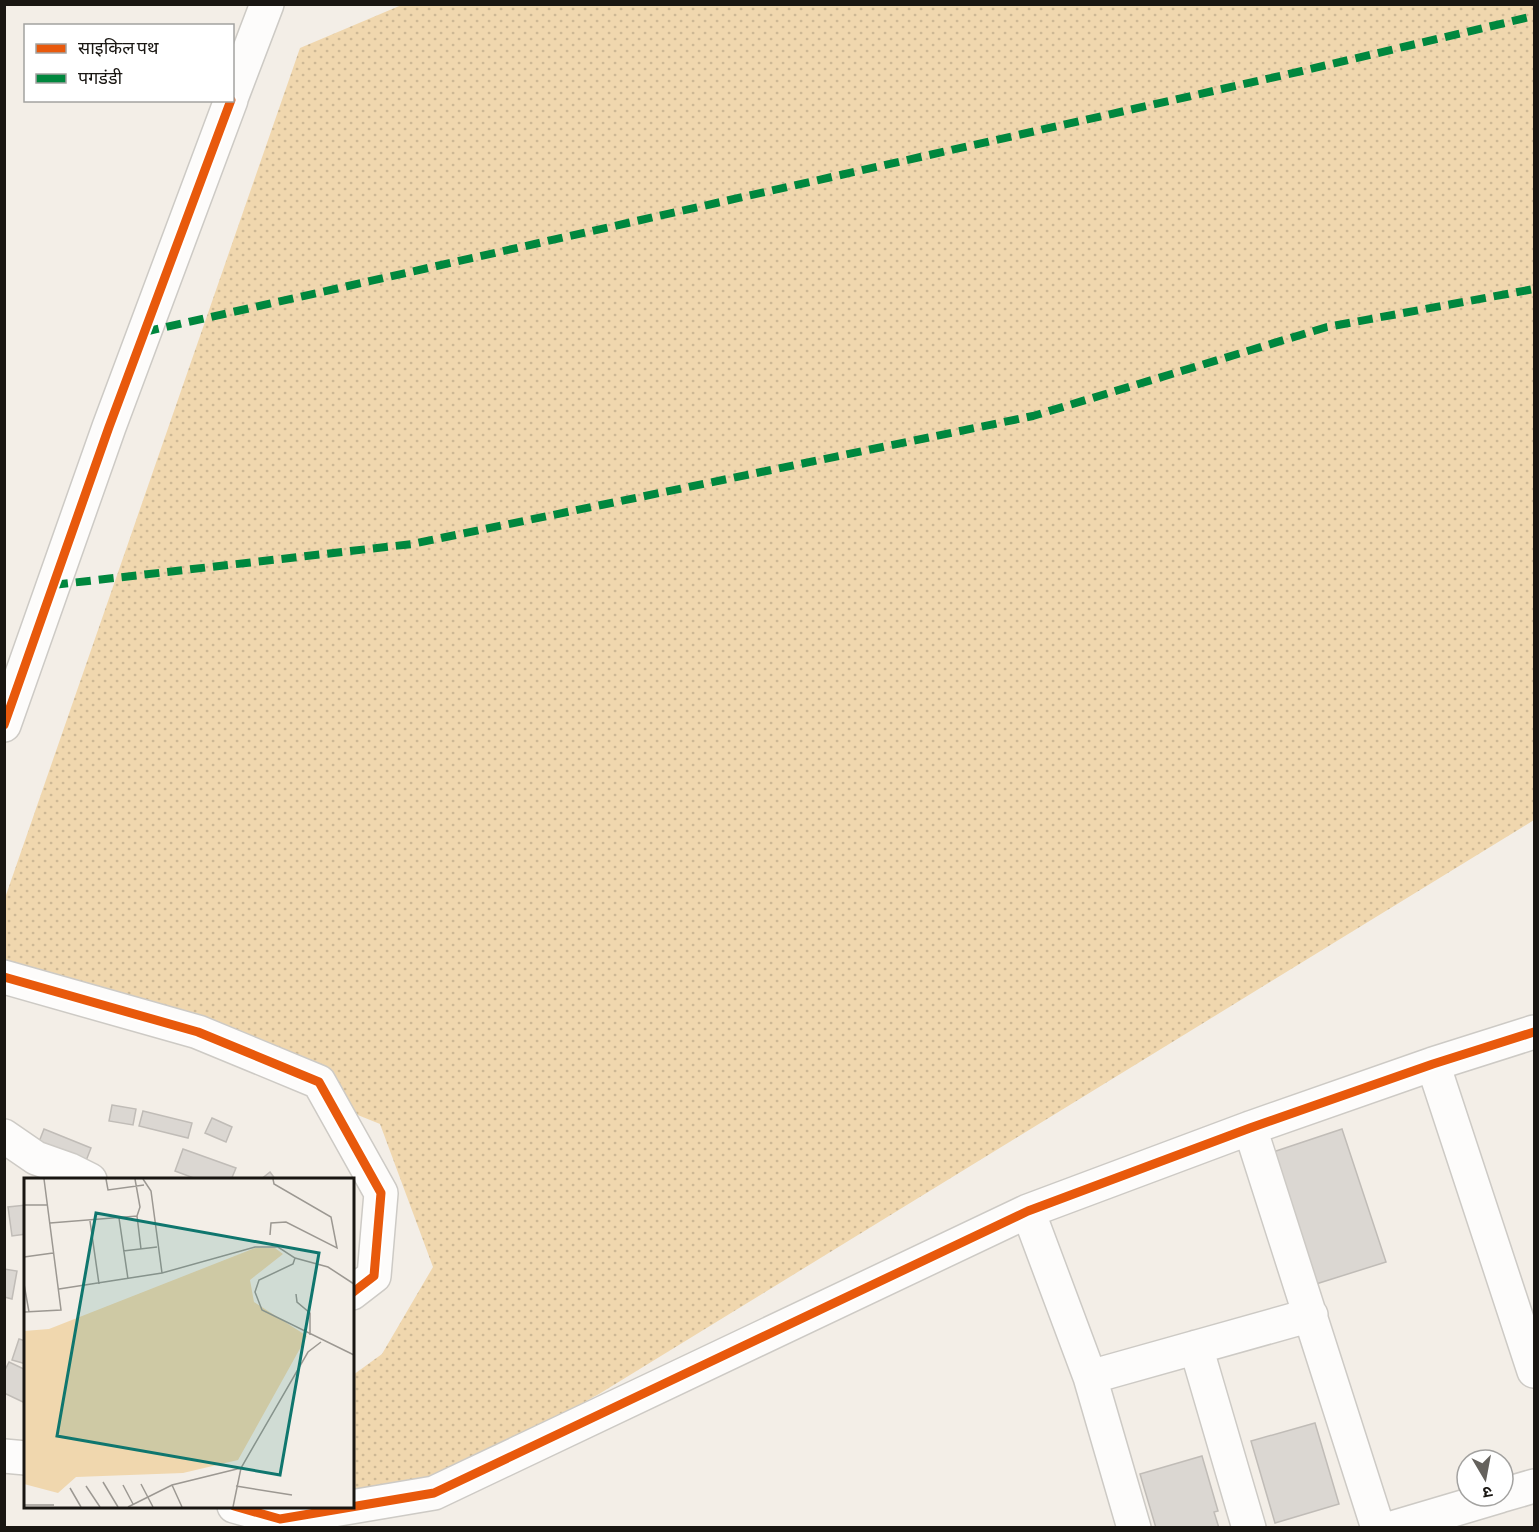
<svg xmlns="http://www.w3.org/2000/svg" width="1539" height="1532" font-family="'Asap Condensed','Noto Sans Devanagari',sans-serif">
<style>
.grass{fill:url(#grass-dots)}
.building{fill:#dbd7d2;stroke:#c0bcb7;stroke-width:1.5}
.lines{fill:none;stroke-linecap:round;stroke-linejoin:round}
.minor-casing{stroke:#cdcac5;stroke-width:36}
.minor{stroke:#fdfcfb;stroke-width:33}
.quiet{stroke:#00873e;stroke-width:8;stroke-dasharray:15 8;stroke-linecap:butt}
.cycleway-casing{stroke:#fff;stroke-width:13}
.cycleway{stroke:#e8590c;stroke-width:9}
.inset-road{fill:none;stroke:#9c9892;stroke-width:1.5}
.view{fill:#0f766e;fill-opacity:0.15;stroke:#0f766e;stroke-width:3}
.inset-edge{fill:none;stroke:#191612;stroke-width:3}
</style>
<defs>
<pattern id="grass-dots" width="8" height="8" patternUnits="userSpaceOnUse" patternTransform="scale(1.5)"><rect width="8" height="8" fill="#f0d7ae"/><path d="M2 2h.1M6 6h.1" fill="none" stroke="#cdb895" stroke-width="1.8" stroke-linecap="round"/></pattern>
</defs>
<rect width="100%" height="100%" fill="#f3eee7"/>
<path class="grass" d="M404,4L1534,5V820L599,1394L435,1485L353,1503V1375L382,1354L433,1267L380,1124L5,972V898L300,48Z"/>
<path class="building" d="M112,1105L136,1109L133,1125L109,1121Z
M143,1111L192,1123L188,1138L139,1126Z
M212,1118L232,1127L226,1142L205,1133Z
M44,1129L91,1148L84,1166L37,1147Z
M1342,1129L1386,1262L1316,1284L1273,1152Z
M183,1149L236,1168L231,1180H199L175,1171Z
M270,1172L276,1180H260Z
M26,1205V1234L12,1236L8,1207Z
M4,1269L17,1271L12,1299L4,1297Z
M19,1339L26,1341V1364L12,1360Z
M9,1362L26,1370V1397L23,1402L4,1393V1372Z
M1315,1423L1339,1504L1275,1523L1251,1441Z
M1202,1456L1218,1511L1214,1512L1219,1528H1156L1140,1474Z"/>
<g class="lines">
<g class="minor-casing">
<path id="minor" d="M232,96L267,4
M4,725L109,427L231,100
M4,977L198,1032L319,1082L381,1193L374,1276L352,1293
M1433,1064L1534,1371
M1250,1128L1378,1528
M4,1136L36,1158L70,1170L90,1180
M1028,1211L1090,1377L1134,1528
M1196,1347L1249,1528
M1090,1377L1311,1315
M4,1456L26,1458
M1503,1495L1534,1486
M234,1506L280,1519L434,1493L1028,1211L1250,1128L1433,1064L1534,1032
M1392,1528L1500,1496"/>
</g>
<use href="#minor" class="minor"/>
<path class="quiet" d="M144,332L1302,71L1534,16
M53,585L412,544L1033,416L1327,327L1534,289"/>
<g class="cycleway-casing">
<path id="cycleway" d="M4,725L109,427L231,100
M4,977L198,1032L319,1082L381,1193L374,1276L352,1293
M234,1506L280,1519L434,1493L1028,1211L1250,1128L1433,1064L1534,1032"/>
</g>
<use href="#cycleway" class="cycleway"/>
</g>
<g transform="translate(24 1178)">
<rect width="330" height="330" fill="#f3eee7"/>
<path d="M231,70H251L259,76L226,102L230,124L283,158L214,282L159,295L52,299L34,315L0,306V153L25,151Z" fill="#f0d7ae"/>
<path class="inset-road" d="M82,1L84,12L120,7M111,1L116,29L113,38M119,1L127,13L138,95M0,27H23M95,40L104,101M66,43L75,106M26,45L113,38L117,71M246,57L247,45L262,44L313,70L307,39L250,6L249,1M99,73L133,69M0,79L29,75M271,80L304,89L330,106M0,106L5,134M35,111L138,95L231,69H254L271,80L269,86L235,102L231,114L238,132L330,177M272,116L273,124L286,135V157M0,134L37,132L20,1M79,304L94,329M117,306L129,329M99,307L109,326M148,307L158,329M62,308L76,329M212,308L268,317M46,310L57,329M0,327H30M104,329L148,307L217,290M209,329L217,290L284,174L297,164"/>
<path class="view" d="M72,35L295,75L256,297L33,258Z"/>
<rect width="330" height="330" class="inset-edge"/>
</g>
<rect width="1539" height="1532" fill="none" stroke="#191612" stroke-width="12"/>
<rect x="24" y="24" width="210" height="78" fill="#ffffff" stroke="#a3a2a0" stroke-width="1.5"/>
<rect x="36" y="44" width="30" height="9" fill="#e8590c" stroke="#a3a2a0" stroke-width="1.5"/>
<text x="78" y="54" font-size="18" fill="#191612">साइकिल पथ</text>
<rect x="36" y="74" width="30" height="9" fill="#00873e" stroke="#a3a2a0" stroke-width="1.5"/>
<text x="78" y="84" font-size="18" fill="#191612">पगडंडी</text>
<g transform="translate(1485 1478) rotate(170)"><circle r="28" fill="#ffffff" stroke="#a3a2a0" stroke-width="1.5"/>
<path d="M0-4.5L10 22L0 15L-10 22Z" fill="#65625d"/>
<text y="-9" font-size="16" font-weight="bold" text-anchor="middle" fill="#191612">उ</text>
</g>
</svg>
